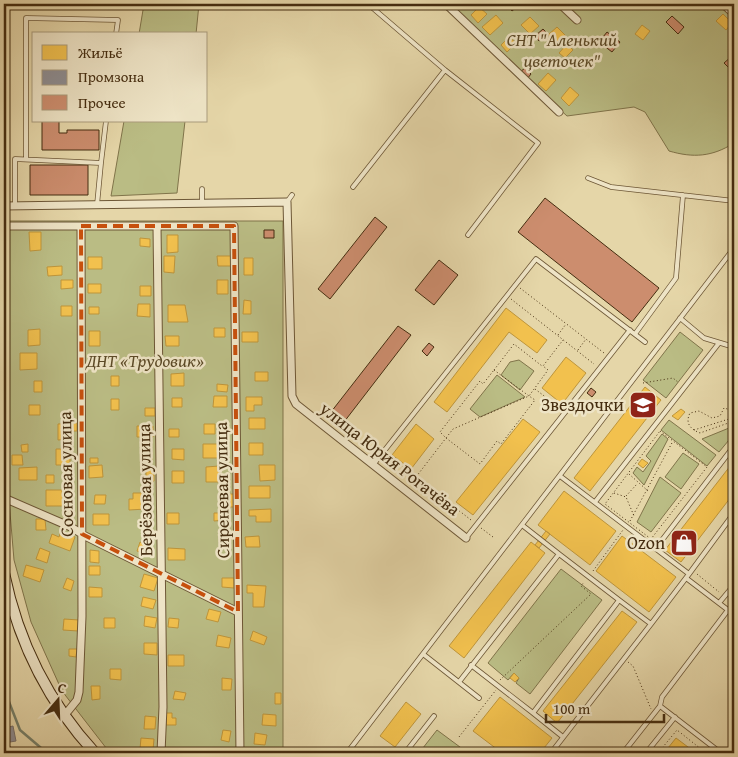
<svg xmlns="http://www.w3.org/2000/svg" width="738" height="757" font-family="'Gentium Book Plus',serif">
<style>
.green{fill:#babc84;stroke:#80744a}
.homes{fill:#f2c14e;stroke:#be953b}
.industry{fill:#8d8d92;stroke:#77706b}
.lines{fill:none;stroke-linecap:round;stroke-linejoin:round}
.stream{stroke:#76816b;stroke-width:2.5}
.building{fill:#cc8d6e;stroke:#452d10}
.service-casing{stroke:#6d5736;stroke-width:5.5}
.minor-casing{stroke:#6d5736;stroke-width:9}
.secondary-casing{stroke:#452d10;stroke-width:12}
.path{stroke:#452d10;stroke-width:1;stroke-dasharray:1 2.5;stroke-linecap:butt}
.service{stroke:#eee4c6;stroke-width:4}
.minor{stroke:#eee4c6;stroke-width:7}
.secondary{stroke:#eee4c6;stroke-width:10}
.marked{fill:none;stroke:#c7500d;stroke-width:4;stroke-dasharray:10 6;stroke-linejoin:round}
.labels{text-anchor:middle;stroke-width:5;stroke-linejoin:round;paint-order:stroke}
.park-label{font-size:18px;font-style:italic;fill:#5c4a27;stroke:#eee4c6}
.poi-label{font-size:18px;fill:#452d10;stroke:#eee4c6;text-anchor:end}
.street-label{font-size:18px;fill:#452d10;stroke:#eee4c6}
</style>
<rect width="100%" height="100%" fill="#e5d6a8"/>
<filter id="stains"><feTurbulence type="fractalNoise" baseFrequency=".004" numOctaves="4"/><feColorMatrix values="0 0 0 0 .2 0 0 0 0 .09 0 0 0 0 .02 0 0 0 .5 -.17"/></filter>
<radialGradient id="worn" r=".72"><stop offset=".6" stop-color="#630" stop-opacity="0"/><stop offset="1" stop-color="#630" stop-opacity=".3"/></radialGradient>
<path class="green" d="M144,4H199L196,34H139Z
M445,4H734V143C712,157 693,158 669,151L645,112L634,107L567,116Z
M124,121H185L177,193L111,196Z
M4,221H283V753H110L62,691L31,622L14,560L8,489Z
M680,332L703,350L666,398L643,380Z
M519,360L534,371L520,390L501,375L510,362Z
M497,375L525,397L480,417L470,409Z
M669,420L716,455L707,466L661,430Z
M734,426V434L719,452L702,439Z
M662,434L668,439L644,485L633,473L637,467L643,472L651,461L646,456Z
M683,453L699,464L681,489L665,477Z
M660,477L681,493L651,532L637,522Z
M561,569L602,600L530,694L516,683L519,678L514,673L508,680L488,663Z
M437,730L468,753H419Z"/>
<path class="homes" d="M479,7L487,14L478,23L471,15Z
M723,14L732,23L726,30L716,21Z
M496,15L503,23L490,35L482,27Z
M530,17L539,26L530,34L521,25Z
M642,25L650,31L643,40L635,34Z
M734,26V39L728,33Z
M557,27L566,36L556,44L548,35Z
M509,37L516,43L507,52L501,45Z
M567,44L573,50L565,58L559,53Z
M548,73L556,80L546,91L538,84Z
M570,87L579,95L569,106L561,98Z
M29,232H41V250L30,251Z
M167,235H178V252L167,253Z
M140,238L150,239V247L140,246Z
M164,256H175L174,273L164,272Z
M217,256H231V266H218Z
M88,257H102V269H88Z
M244,258H253V275H244Z
M62,266V275L48,276L47,267Z
M61,280H73V288L61,289Z
M217,280H228V294H217Z
M88,284H101V293H88Z
M140,286H151V296H140Z
M244,300L251,301V314H243Z
M138,304H150V317L137,316Z
M168,305H185L188,322H168Z
M61,306H72V316H61Z
M89,307H99V314H89Z
M506,308L547,340L537,353L509,332L447,412L434,402Z
M214,328H225V337H214Z
M40,329V345L28,346V330Z
M89,331H100V346H89Z
M242,332H258V342H242Z
M165,336H179V346H166Z
M20,353H37V369L20,370Z
M183,357V365H173V358Z
M566,357L586,373L562,404L542,388Z
M255,372H268V381H255Z
M184,373V386H171V374Z
M111,376H119V386H111Z
M34,381H42V392H34Z
M217,384L228,385L227,392L217,391Z
M645,387L661,400L590,491L574,478Z
M214,396H227V407H213Z
M246,397H262V405H254V411H246Z
M172,398H182V407H172Z
M111,399H119V410H111Z
M29,405H40V415H29Z
M145,408H155V416H145Z
M681,409L685,412L678,420L672,416Z
M249,418H265V429H249Z
M523,419L540,432L473,515L456,502Z
M77,423V431H72V439L58,440V424Z
M204,424H215V434H204Z
M416,424L434,439L411,469L392,455Z
M137,426H153V437H137Z
M169,429H179V437H169Z
M249,443H263V455H249Z
M28,444V452H22L21,445Z
M203,444H218V458H203Z
M56,449H70V465H56Z
M172,449H184V460L172,459Z
M142,452H152V463H142Z
M12,455H22L23,465H12Z
M90,458H98V463H90Z
M642,459L648,463L643,468L638,464Z
M734,461V493L681,562L665,550Z
M102,465L103,477L89,478V466Z
M259,465H275V480L260,481Z
M146,466L154,467V481H146Z
M219,466L220,482H206V467Z
M37,467V480H19V468Z
M172,471H184V483H172Z
M46,475H54V483H46Z
M249,486H270V498H249Z
M46,490H62L63,506H46Z
M564,491L616,531L590,565L538,525Z
M133,493H146V509L129,510V499H133Z
M226,494H234L235,507H223V500H226Z
M95,495H106L105,504H94Z
M271,509V522H256V516H249V510Z
M167,513H179V524H167Z
M214,513H225V520L214,521Z
M93,514H109V525H93Z
M36,519H45L46,530H36Z
M61,531L75,537L70,551L49,543L52,534L59,537Z
M546,531L550,534L539,548L535,545Z
M259,536L260,547H246L245,537Z
M622,536L676,577L649,612L596,571Z
M145,541L154,548L151,557L137,551L140,542L144,544Z
M531,542L545,553L464,658L449,646Z
M40,548L50,552L47,563L36,559Z
M168,548L185,549V560H168Z
M90,550L99,551V563L90,562Z
M26,565L44,570L40,582L23,576Z
M89,566H100V575H89Z
M144,574L158,578L154,591L140,587Z
M67,578L74,581L71,591L63,588Z
M222,578H234V588L222,587Z
M247,585L266,586L264,607H253V593H247Z
M89,587L102,588V597H89Z
M143,597L156,600L153,609L141,606Z
M209,609L221,612L218,622L206,619Z
M622,611L637,622L557,723L543,711Z
M145,616L157,618L155,628L144,626Z
M104,618H115V628H104Z
M169,618L179,619L178,628L168,627Z
M64,619L79,620L78,631L63,630Z
M253,631L267,637L264,645L250,640Z
M218,635L231,638L229,648L216,646Z
M144,643H157V655L144,654Z
M69,649H77L76,657L69,656Z
M168,655H184V666H168Z
M110,669H121V680L110,679Z
M514,673L519,678L515,682L510,678Z
M222,678L232,679L231,690H222Z
M91,686H100V699L92,700Z
M175,691L186,693L184,700L173,699Z
M275,693H281V704H275Z
M500,697L552,738L540,753H502L473,731Z
M406,702L421,714L395,747L380,736Z
M166,713H172V718H176V725H166Z
M263,714L276,715V726L262,725Z
M145,716L156,717L155,729H144Z
M223,730L231,731L229,742L221,740Z
M255,733L267,735L265,745L254,744Z
M141,738L154,739L153,750L140,749Z
M676,738L696,753H664Z"/>
<path class="industry" d="M13,726L16,741L4,743V728Z
M9,746L21,753H5Z"/>
<g class="lines">
<path class="stream" d="M4,689L20,730L47,753"/>
</g>
<path class="building" d="M506,4H516L518,6L512,11Z
M672,16L684,27L678,34L666,22Z
M543,29L548,34L539,41L535,36Z
M607,32L620,42L612,52L599,42Z
M732,56L734,66L730,69L724,63Z
M525,68L531,74L527,79L520,72Z
M42,121H59V133H67V130H99V150H42Z
M30,165H88V195H30Z
M545,198L659,288L632,322L518,232Z
M375,217L387,227L330,299L318,289Z
M264,230H274V238H264Z
M439,260L458,275L434,305L415,290Z
M398,326L411,335L344,422L331,412Z
M429,343L434,347L427,356L422,351Z
M591,388L596,392L592,397L587,393Z"/>
<g class="lines">
<g class="service-casing">
<path id="service" d="M368,4L445,70L538,143L468,235
M26,158V18L118,20L116,34
M588,178L611,187L734,201
M353,187L445,70
M287,202L292,195
M202,203V189
M97,205L101,163
M15,206V159L101,163L106,121
M680,318L704,338L734,347
M635,334L676,278L683,195
M373,465L536,259L645,342
M560,476L689,574L651,624L619,600L617,603L533,713L563,737
M595,502L719,343
M466,538L630,330
M656,548L734,446
M559,554L619,600
M689,574L734,513
M719,603L734,585
M423,654L479,698
M471,665L533,713
M459,682L559,554L522,525
M660,706L721,753
M347,753L734,248
M405,753L434,716
M551,753L651,624
M623,753L660,706L662,697L728,610L686,578
M646,753L675,717"/>
</g>
<g class="minor-casing">
<path id="minor" d="M446,4L559,112
M560,4L577,20
M723,4L734,14
M4,206L287,202L292,396L296,404L466,538
M4,226H234L240,753
M157,226L163,707L161,753
M4,498L71,527L85,536L238,612
M64,716L77,700L79,692L82,616L81,226"/>
</g>
<g class="secondary-casing">
<path id="secondary" d="M4,573C18,641 48,702 95,753"/>
</g>
<path class="path" d="M520,288L604,353
M511,299L594,364
M558,335L566,324
M578,350L586,339
M494,370L529,396L453,429L446,438L440,432L480,381L483,384Z
M494,370L514,344L542,366
M643,383L673,378L679,383
M535,389L560,408
M734,411L724,408L720,416L712,418L699,411L690,413C685,423 690,429 700,433L734,421
M694,430L732,418L734,414
M660,431L707,467L651,539L605,504Z
M389,456L416,477
M629,474L648,491
M614,493L626,497L634,516
M626,496L637,484
M471,520L416,477L446,438L480,464L497,441L501,444L535,400L529,396L548,370L543,366L563,340
M630,521L673,441
M481,528L493,537
M593,571L623,530
M697,574L719,592
M628,662L633,666L651,709
M500,680L591,594L581,586L584,582
M459,737L496,690
M658,753L677,730L706,753"/>
<use href="#service" class="service"/>
<use href="#minor" class="minor"/>
<use href="#secondary" class="secondary"/>
</g>
<path class="marked" d="M81,226H234L238,612L82,534Z"/>
<defs>
<g id="school-square" transform="scale(1.4375)"><rect x="-9" y="-9" width="18" height="18" rx="4" fill="#8f2418" stroke="#eee4c6"/><path d="M0-5L7-2L0 1L-7-2ZM-4 1L0 2.5L4 1V4Q0 6-4 4Z" fill="#fff"/></g>
<g id="shop-square" transform="scale(1.4375)"><rect x="-9" y="-9" width="18" height="18" rx="4" fill="#8f2418" stroke="#eee4c6"/><path d="M-5-2.5h2.3a2.7 3.5 0 0 1 5.4 0H5L5.5 6h-11ZM-1.5-2.5h3a1.5 2.3 0 0 0-3 0Z" fill="#fff"/></g>
</defs>
<g fill-rule="evenodd">
<use href="#school-square" x="643" y="405"/>
<use href="#shop-square" x="684" y="543"/>
</g>
<g class="labels">
<g class="park-label">
<text x="562" y="46">СНТ "Аленький<tspan x="562" dy="21">цветочек"</tspan></text>
<text x="145" y="367">ДНТ «Трудовик»</text>
</g>
<g class="poi-label">
<text x="624" y="411">Звездочки</text>
<text x="665" y="549">Ozon</text>
</g>
<g class="street-label">
<text transform="translate(390 459) rotate(38)" y="6">улица Юрия Рогачёва</text>
<text transform="translate(66 474) rotate(-91)" y="6">Сосновая улица</text>
<text transform="translate(145 490) rotate(-91)" y="6">Берёзовая улица</text>
<text transform="translate(222 490) rotate(-91)" y="6">Сиреневая улица</text>
</g>
</g>
<rect width="738" height="757" fill="none" stroke="#e5d6a8" stroke-width="20"/>
<rect x="5" y="5" width="728" height="747" fill="none" stroke="#452d10" stroke-width="2.5"/>
<rect x="10" y="10" width="718" height="737" fill="none" stroke="#452d10"/>
<rect x="32" y="32" width="175" height="90" fill="#eee4c6" stroke="#aa9b7d"/>
<rect x="42" y="45" width="25" height="15" fill="#f2c14e" stroke="#aa9b7d"/>
<text x="78" y="58" font-size="15" fill="#452d10">Жильё</text>
<rect x="42" y="70" width="25" height="15" fill="#8d8d92" stroke="#aa9b7d"/>
<text x="78" y="82" font-size="15" fill="#452d10">Промзона</text>
<rect x="42" y="95" width="25" height="15" fill="#cc8d6e" stroke="#aa9b7d"/>
<text x="78" y="108" font-size="15" fill="#452d10">Прочее</text>
<g transform="translate(58 700) rotate(19)" stroke="#eee4c6" stroke-width="4" paint-order="stroke">
<path d="M0-4L9 19L0 12L-9 19Z" fill="#452d10"/>
<text y="-8" font-size="14" font-weight="bold" text-anchor="middle" fill="#452d10">С</text>
</g>
<path d="M546 714v8h118v-8" fill="none" stroke="#452d10" stroke-width="2.5"/>
<text x="553" y="714" font-size="15" fill="#452d10" stroke="#eee4c6" stroke-width="4" paint-order="stroke">100 m</text>
<rect width="100%" height="100%" filter="url(#stains)"/>
<rect width="100%" height="100%" fill="url(#worn)"/>
</svg>
